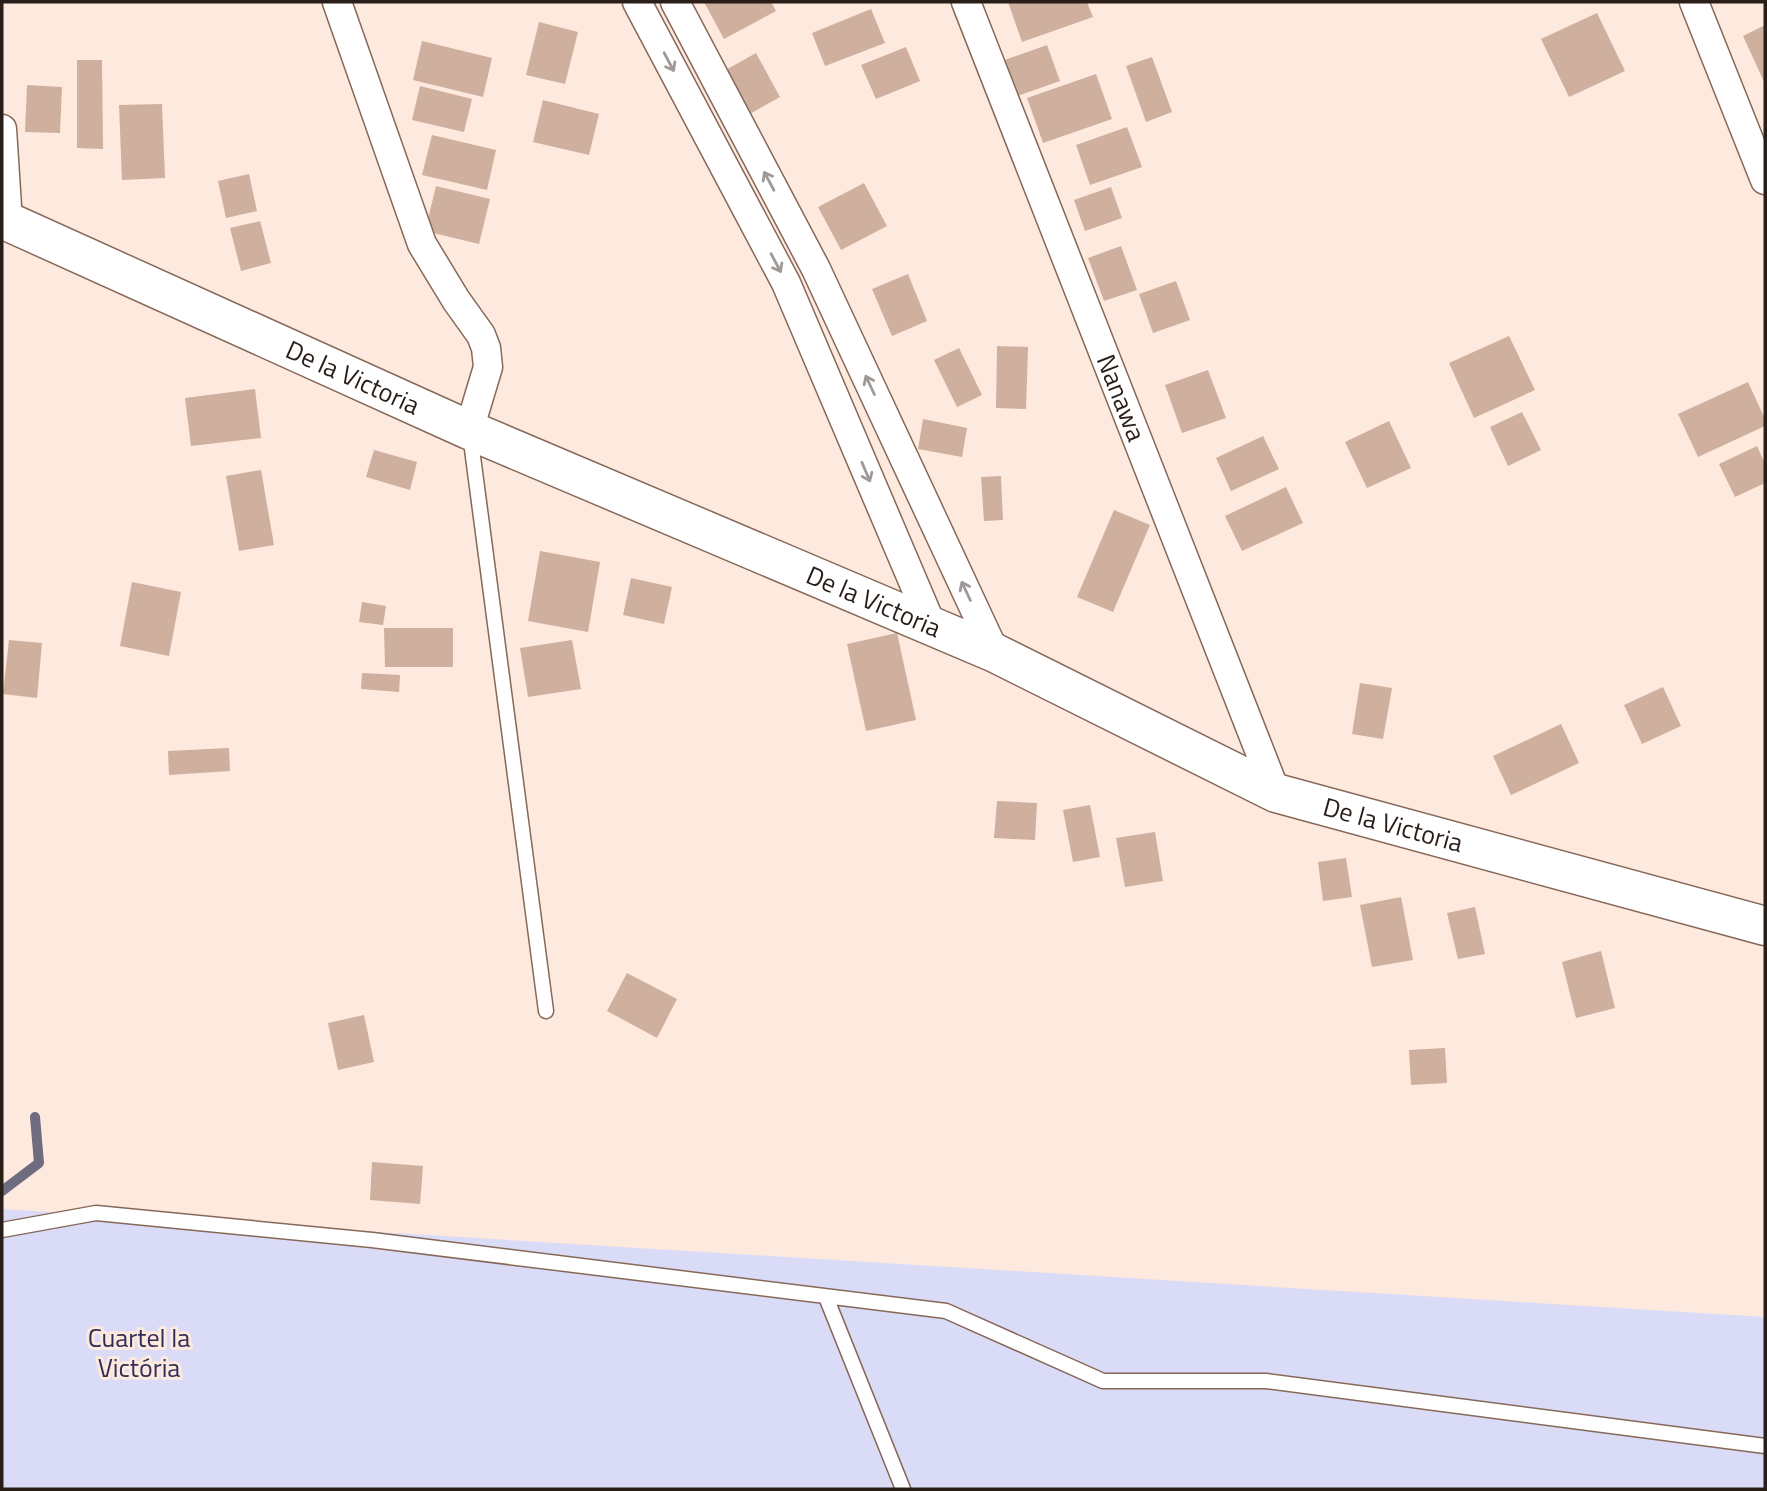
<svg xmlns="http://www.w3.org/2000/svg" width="1767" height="1491" font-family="'Titillium Web',sans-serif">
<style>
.green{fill:#dadbf7}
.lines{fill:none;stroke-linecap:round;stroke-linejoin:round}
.stream{stroke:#6f6c7f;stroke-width:10}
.building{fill:#cfaf9e}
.service-casing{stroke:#866859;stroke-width:17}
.minor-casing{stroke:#866859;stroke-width:31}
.secondary-casing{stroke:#866859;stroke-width:41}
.service{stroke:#fff;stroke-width:14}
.minor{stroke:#fff;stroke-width:28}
.secondary{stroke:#fff;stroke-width:38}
.oneway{stroke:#9f9a97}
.labels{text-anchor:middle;stroke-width:6;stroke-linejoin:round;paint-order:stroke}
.street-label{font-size:26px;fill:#2a1e18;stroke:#fee9de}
.park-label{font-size:26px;fill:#302d58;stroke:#fee9de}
</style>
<rect width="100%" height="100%" fill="#fee9de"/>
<path class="green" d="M2,1209L1765,1317V1489H2Z"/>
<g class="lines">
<path class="stream" d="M2,1191L39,1163L35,1117"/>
</g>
<path class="building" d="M704,2H771L776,11L724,39Z
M1008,2H1087L1093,17L1022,42Z
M871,9L885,43L825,66L812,33Z
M1597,13L1625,71L1569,97L1541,39Z
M539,22L578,32L565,84L526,75Z
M1765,25V84L1743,36Z
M422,41L492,58L483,97L413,80Z
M1047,45L1060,81L1012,98L999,62Z
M906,47L920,81L876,99L861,65Z
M756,53L780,97L746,116L722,72Z
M1152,57L1172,112L1146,122L1126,66Z
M77,60H102L103,149L77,148Z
M1096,74L1112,119L1043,143L1027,98Z
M27,85L62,87L60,133L25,132Z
M420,86L472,99L464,132L412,120Z
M543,100L599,114L589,155L533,142Z
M162,104L165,178L122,180L119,105Z
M1127,127L1142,167L1090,185L1076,145Z
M432,135L496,150L487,190L422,175Z
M249,174L257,211L226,218L218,181Z
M864,183L887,226L841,250L818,207Z
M436,186L490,199L479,244L425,231Z
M1111,187L1122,218L1085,231L1074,200Z
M260,221L271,263L241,271L230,228Z
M1121,246L1137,290L1104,301L1088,258Z
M908,274L927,321L892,336L872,289Z
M1176,281L1190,320L1153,333L1139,294Z
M1509,336L1535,390L1474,418L1449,363Z
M997,346L1028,347L1026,409L996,408Z
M959,348L982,395L957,407L934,360Z
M1208,370L1226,418L1182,433L1165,385Z
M1748,382L1765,419V426L1698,457L1678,414Z
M255,389L261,438L191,446L185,398Z
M1522,412L1541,450L1508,466L1490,427Z
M923,419L967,428L962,457L918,449Z
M1389,421L1411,468L1367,488L1345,442Z
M1263,436L1279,469L1231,491L1216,458Z
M1757,446L1765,464V483L1735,497L1719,464Z
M374,450L417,462L410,490L366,477Z
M261,470L274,545L239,551L226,476Z
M1001,476L1003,520L984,521L981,477Z
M1286,487L1303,523L1242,551L1225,516Z
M1114,510L1150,525L1113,612L1077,597Z
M540,551L600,562L588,632L528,621Z
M631,578L672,587L664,624L623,615Z
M132,582L181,592L169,656L120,646Z
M362,602L386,606L383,625L359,622Z
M384,628H453V667H385Z
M897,633L916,720L866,731L847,644Z
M9,640L42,643L37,698L3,694Z
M572,640L581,689L528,697L520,648Z
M362,673L400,675L399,692L361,689Z
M1360,683L1392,688L1383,739L1352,734Z
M1663,687L1681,726L1642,744L1624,705Z
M1561,724L1579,763L1511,795L1493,756Z
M229,748L230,771L169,775L168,751Z
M997,801L1037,803L1035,840L994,838Z
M1090,805L1100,857L1073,862L1063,810Z
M1155,832L1163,881L1125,887L1116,838Z
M1346,858L1352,897L1323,901L1318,862Z
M1401,897L1413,960L1372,967L1360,905Z
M1475,907L1485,954L1458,959L1447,913Z
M1601,951L1615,1008L1576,1018L1562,962Z
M627,973L677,999L657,1038L607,1011Z
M364,1015L374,1062L338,1070L328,1023Z
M1445,1048L1447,1083L1411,1085L1409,1050Z
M372,1162L423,1166L420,1204L370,1200Z"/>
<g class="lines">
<g class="service-casing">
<path id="service" d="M470,434L546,1011
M2,1230L96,1213L372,1240L946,1311L1103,1381H1266L1765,1446
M826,1297L903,1489"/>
</g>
<g class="minor-casing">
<g id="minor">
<path d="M337,2L422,244L456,300L481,335L486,348L488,367L469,430"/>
<path d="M637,2L786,283L932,626"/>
<path d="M675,2L816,269L995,653"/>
<path id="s1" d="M966,2L1276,793"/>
<path d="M1694,2L1765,180"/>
<path d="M2,129L8,222"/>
</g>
</g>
<g class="secondary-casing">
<g id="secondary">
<path id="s2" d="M2,219L469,430L995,653L1276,793L1765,926"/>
</g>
</g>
<use href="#service" class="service"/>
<use href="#minor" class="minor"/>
<use href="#secondary" class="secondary"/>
</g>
<defs><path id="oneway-shaft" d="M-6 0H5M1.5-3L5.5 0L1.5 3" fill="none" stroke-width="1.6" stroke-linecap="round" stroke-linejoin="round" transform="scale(1.75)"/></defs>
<g class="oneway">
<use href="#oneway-shaft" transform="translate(669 62) rotate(62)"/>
<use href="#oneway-shaft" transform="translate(769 181) rotate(-118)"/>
<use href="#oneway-shaft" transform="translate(776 263) rotate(62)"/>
<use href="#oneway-shaft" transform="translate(870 385) rotate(-115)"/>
<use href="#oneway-shaft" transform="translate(866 472) rotate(67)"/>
<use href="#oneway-shaft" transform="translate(966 591) rotate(-115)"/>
</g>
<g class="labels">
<g class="street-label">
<text dy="9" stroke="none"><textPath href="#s2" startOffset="385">De la Victoria</textPath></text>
<text dy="9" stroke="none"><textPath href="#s1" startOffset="425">Nanawa</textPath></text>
<text dy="9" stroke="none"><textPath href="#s2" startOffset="952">De la Victoria</textPath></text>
<text dy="9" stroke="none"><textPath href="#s2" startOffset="1519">De la Victoria</textPath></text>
</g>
<g class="park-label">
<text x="139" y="1347">Cuartel la<tspan x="139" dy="30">Victória</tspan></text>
</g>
</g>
<rect width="1767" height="1491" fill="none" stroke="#2a1e18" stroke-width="7"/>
</svg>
